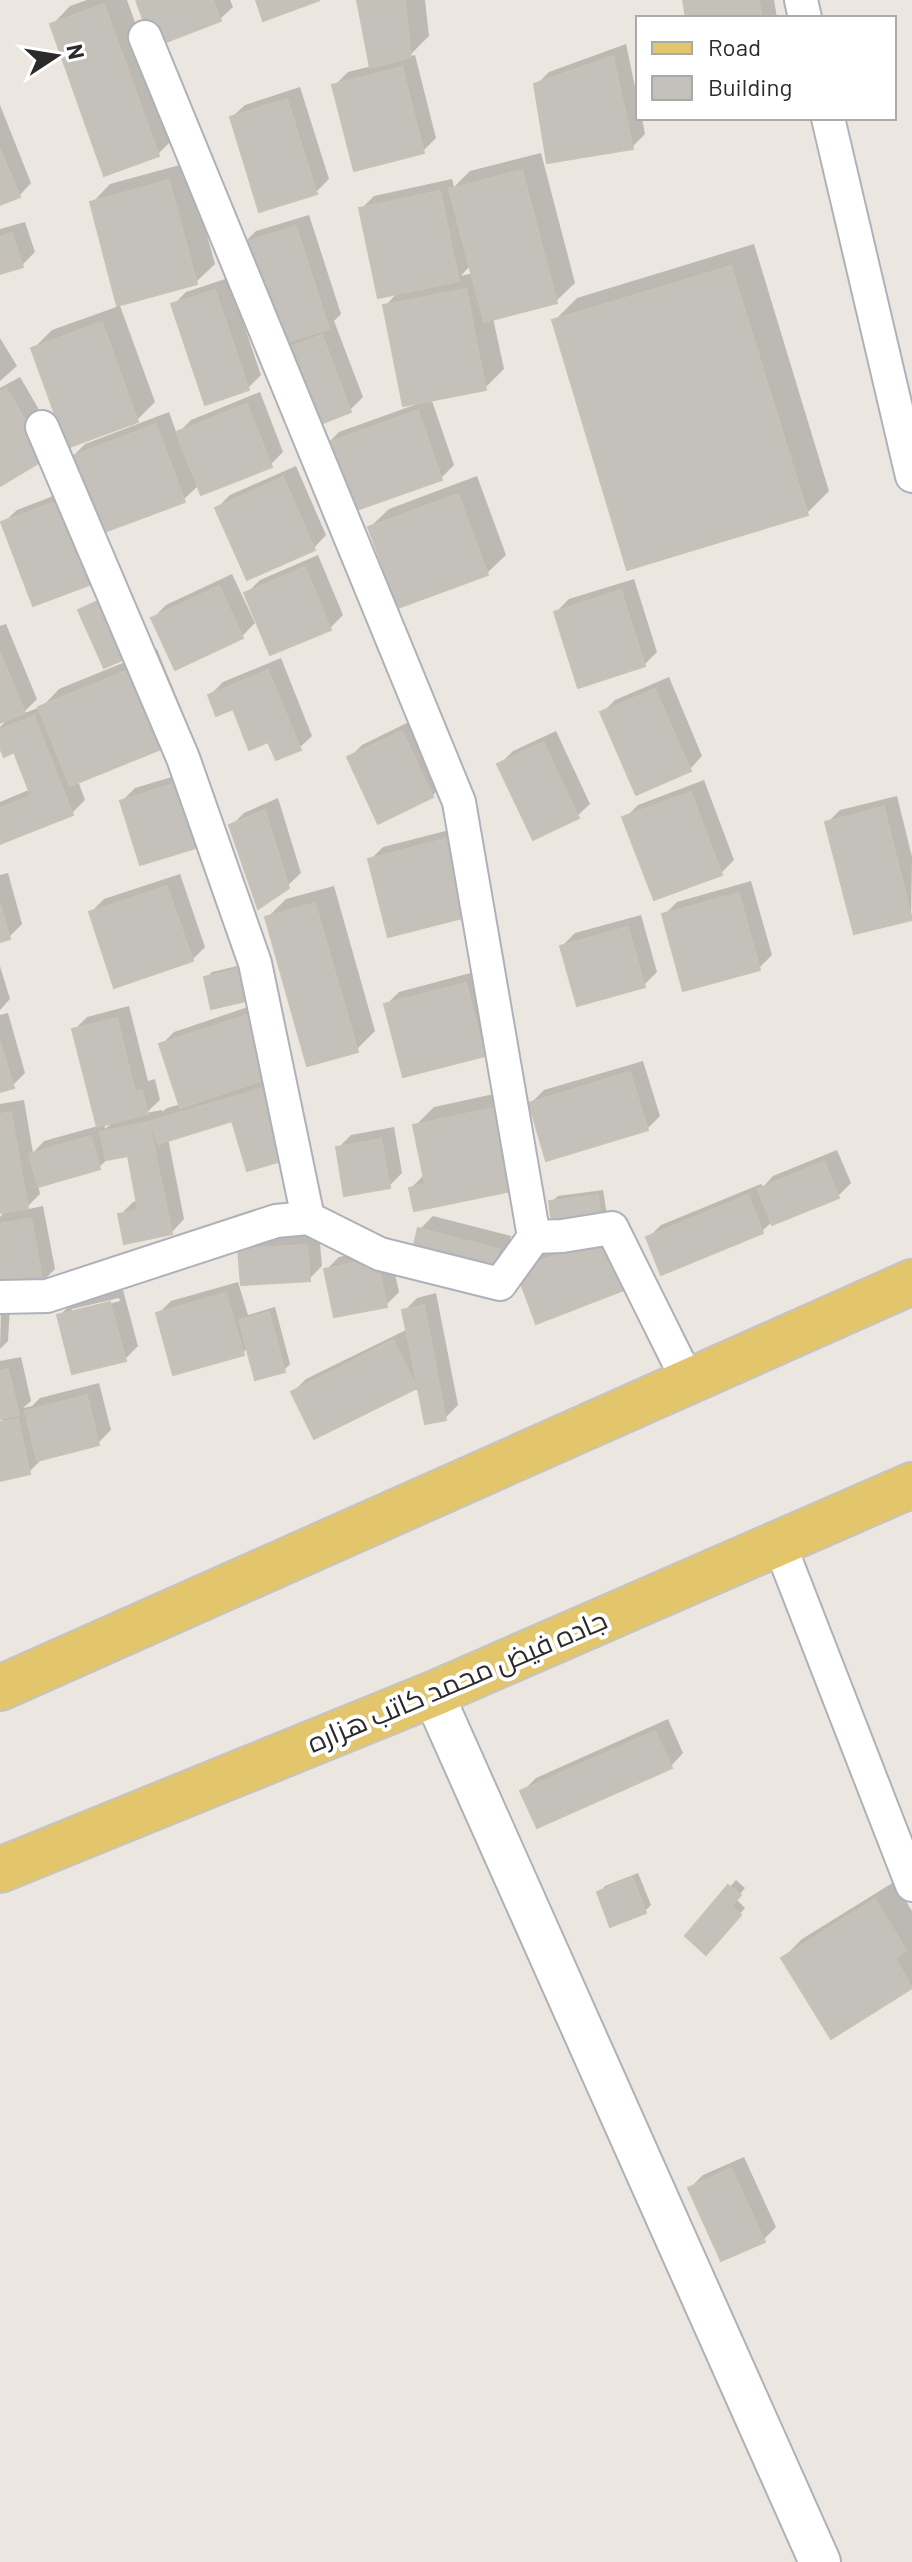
<svg xmlns="http://www.w3.org/2000/svg" width="912" height="2562" font-family="Barlow,Cairo,sans-serif">
<style>
.shadow{fill:#0003;fill-rule:evenodd}
.building{fill:#c4c0ba;stroke:#c7c1b8;stroke-width:2}
.lines{fill:none;stroke-linecap:round;stroke-linejoin:round}
.minor-casing{stroke:#afb1ba;stroke-width:36}
.tertiary-casing{stroke:#afb1ba;stroke-width:44}
.primary-casing{stroke:#c4c4c4;stroke-width:48}
.minor{stroke:#fff;stroke-width:32}
.tertiary{stroke:#fff;stroke-width:40}
.primary{stroke:#e3c56c;stroke-width:44}
.labels{text-anchor:middle;stroke-width:8;stroke-linejoin:round;paint-order:stroke}
.street-label{font-size:28px;fill:#2b2b2b;stroke:#fff}
</style>
<rect width="100%" height="100%" fill="#ebe6df"/>
<path class="shadow" d="M87,0H127L176,136L158,154L52,25L70,6Z
M138,0H230L233,7L220,19Z
M359,0H425L429,36L408,57L415,55L436,138L423,151L335,85L348,72L372,66Z
M685,0H774L777,18H688Z
M626,44L638,101V118H642L645,134L632,147L536,85L549,72Z
M300,87L329,179L316,192L232,117L245,105Z
M0,105L31,183L19,196L0,203Z
M541,153L575,283L556,301L493,318L504,369L485,388L431,398L454,465L441,478L326,445L339,432L417,404L385,306L399,291L361,209L374,196L452,179L454,187L470,171ZM471,265L473,273L461,276L466,270Z
M187,163L215,264L196,282L119,303L155,402L131,426L33,349L52,330L119,306L92,203L110,184Z
M309,215L341,314L334,321L363,397L350,410L309,426L280,352L295,337L243,244L256,231Z
M25,222L35,252L22,265L0,272V229Z
M754,244L829,491L806,514L554,321L577,298Z
M228,278L261,375L248,388L173,305L186,292Z
M0,338L17,366L0,381Z
M20,377L59,444L0,483V388Z
M260,392L283,452L270,465L199,485L183,500L72,457L85,444L169,412L177,434L191,420Z
M296,466L326,535L314,548L217,508L230,495Z
M477,476L506,555L487,573L399,606L370,527L389,509Z
M74,488L104,570L4,522L17,510Z
M318,555L343,615L330,628L247,593L260,580Z
M232,574L255,623L242,636L176,667L153,618L166,605Z
M634,579L657,652L644,665L556,612L569,599Z
M6,624L37,699L22,714L43,706L59,689L157,649L188,725L170,743L78,781L85,800L72,813L0,842V802L31,789L15,750L0,743V727L10,717L0,721V626Z
M281,658L312,736L299,748L269,740L234,706L210,695L223,682Z
M669,677L702,756L690,769L602,713L615,700Z
M415,719L445,783L432,796L349,758L362,745Z
M556,731L590,804L577,816L500,764L513,751Z
M195,770L214,831L122,801L135,788Z
M704,780L734,860L721,873L625,818L638,805Z
M897,796L912,857L911,918L827,823L840,810Z
M278,798L301,873L287,886L231,826L244,813Z
M469,825L489,900L370,860L383,847Z
M8,873L22,924L9,937L0,940V875Z
M180,874L205,947L192,960L91,912L104,899Z
M751,881L772,955L759,968L664,915L677,902Z
M334,886L375,1031L356,1050L267,918L286,899Z
M641,915L657,972L644,985L562,946L575,933Z
M254,962L261,991L206,978L212,972Z
M0,966L10,999L0,1010Z
M478,971L497,1041L484,1054L386,1005L399,992Z
M266,1001L280,1075L233,1119L168,1138L184,1219L172,1232L120,1215L133,1202L139,1201L129,1154L109,1158L99,1167L38,1184L40,1194L24,1210L43,1206L55,1269L42,1282L0,1290V1217L6,1210L0,1211V1104L24,1100L33,1153L44,1141L98,1126L74,1030L87,1017L129,1006L148,1081L155,1079L160,1100L146,1113L162,1110V1112L167,1108L181,1104L161,1045L174,1032ZM114,1121L105,1129L104,1123Z
M8,1013L25,1073L12,1086L0,1090V1015Z
M643,1061L660,1116L647,1129L531,1103L544,1090Z
M517,1089L515,1188H411L425,1174L415,1126L434,1107Z
M394,1127L402,1173L389,1186L338,1148L351,1135Z
M837,1150L851,1183L838,1196L773,1221L762,1231L648,1238L661,1225L761,1184L763,1187L773,1176Z
M603,1190L607,1215L600,1221L551,1202L558,1196Z
M433,1216L511,1236L504,1262L491,1275L413,1255L420,1229Z
M616,1225L636,1275L623,1288L537,1322L531,1258Z
M319,1233L322,1266L309,1279L240,1250L253,1237Z
M389,1246L399,1292L386,1305L326,1270L339,1257Z
M238,1282L248,1315L275,1307L290,1364L284,1370L248,1347L243,1353L158,1314L171,1301Z
M123,1290L138,1346L125,1359L59,1316L72,1303ZM119,1298L120,1301L72,1313V1309Z
M436,1293L458,1405L445,1418L419,1384L416,1387L293,1392L306,1379L408,1329L404,1311L417,1298Z
M10,1306L8,1341L0,1349L1,1309Z
M21,1357L31,1401L23,1408L32,1406L40,1398L99,1383L111,1430L98,1443L42,1459L29,1472L0,1478V1422L6,1416L0,1417V1361Z
M668,1719L683,1753L671,1766L523,1791L536,1778Z
M638,1873L651,1905L645,1911L612,1925L599,1893L605,1886Z
M736,1880L745,1888L736,1899L745,1908L712,1946L687,1935Z
M894,1882L912,1911V1986L832,2036L783,1958L802,1939Z
M744,2157L776,2227L763,2240L690,2188L703,2175Z"/>
<path class="building" d="M136,0H213L221,21L153,47Z
M256,0H320L263,21Z
M357,0H405L411,57L370,68Z
M683,0H759L762,18H686Z
M104,4L159,156L104,176L50,24Z
M613,56L633,149L547,163L534,84Z
M402,67L424,153L354,171L332,85Z
M287,99L317,194L259,212L230,117Z
M0,149L20,197L0,205Z
M522,170L557,303L484,322L449,189Z
M169,180L197,284L117,306L90,202Z
M440,191L459,281L378,298L359,208Z
M296,226L329,329L273,346L240,244Z
M12,233L23,267L0,274V237Z
M731,266L808,515L627,570L552,320Z
M466,289L486,390L403,406L383,305Z
M215,290L249,390L205,405L171,304Z
M102,322L138,422L67,448L31,348Z
M322,335L351,412L308,429L278,351Z
M6,388L47,458L0,486V392Z
M247,404L272,467L201,495L176,432Z
M418,410L442,480L348,513L324,444Z
M156,424L185,502L99,534L70,457Z
M283,477L315,550L247,580L215,508Z
M458,494L488,575L398,608L368,527Z
M61,500L92,584L33,606L1,522Z
M305,567L331,630L270,655L244,593Z
M219,586L243,638L175,670L151,618Z
M621,590L645,666L578,688L554,612Z
M102,599L129,657L104,668L78,610Z
M0,652L25,713L0,723Z
M138,666L171,745L70,786L38,707Z
M268,670L301,750L276,760L268,742L249,750L233,709L216,716L208,695Z
M655,689L691,771L636,795L600,712Z
M34,716L73,815L0,844V808L31,796L14,752L4,757L0,748V729Z
M402,731L433,797L378,824L347,757Z
M543,742L579,818L533,840L497,764Z
M182,781L202,846L140,865L120,801Z
M691,792L722,875L654,900L622,817Z
M884,807L912,920L854,934L825,822Z
M265,810L289,888L258,909L229,825Z
M457,836L478,914L388,937L368,859Z
M167,886L193,961L114,988L89,912Z
M739,893L760,970L683,991L662,914Z
M0,903L10,939L0,942Z
M315,903L358,1052L307,1066L265,917Z
M628,927L645,987L577,1006L560,946Z
M248,967L255,999L211,1009L204,977Z
M466,983L485,1056L403,1077L384,1004Z
M253,1013L275,1076L180,1108L159,1044Z
M117,1018L135,1092L142,1090L148,1114L97,1127L72,1029Z
M0,1041L14,1088L0,1092Z
M630,1072L648,1130L546,1161L529,1103Z
M267,1087L288,1159L247,1171L232,1121L158,1144L151,1121Z
M499,1107L516,1190L414,1211L409,1188L425,1184L413,1125Z
M11,1112L28,1209L0,1213V1114Z
M149,1122L172,1234L124,1244L118,1214L138,1210L128,1156L106,1160L100,1132Z
M91,1136L100,1169L38,1187L29,1154Z
M381,1139L390,1188L344,1196L336,1147Z
M824,1161L839,1198L772,1225L758,1189Z
M598,1195L601,1223L553,1230L549,1201Z
M748,1195L763,1233L661,1275L646,1237Z
M31,1218L43,1284L0,1293V1224Z
M418,1228L499,1249L491,1277L411,1256Z
M603,1237L624,1290L536,1324L516,1270Z
M307,1245L310,1281L241,1285L238,1249Z
M377,1258L387,1307L334,1317L324,1269Z
M226,1293L244,1355L173,1375L156,1313Z
M110,1302L126,1361L72,1374L57,1315Z
M424,1305L446,1420L425,1424L402,1310Z
M269,1312L285,1372L255,1380L239,1320Z
M393,1340L417,1388L314,1439L291,1392Z
M8,1369L19,1415L0,1419V1371Z
M87,1395L99,1445L37,1461L25,1411Z
M18,1419L30,1474L0,1481V1422Z
M655,1731L672,1768L537,1828L520,1791Z
M632,1877L646,1913L610,1927L597,1892Z
M728,1885L741,1895L731,1906L741,1915L706,1955L685,1936Z
M875,1899L906,1950L895,1958L912,1988L831,2039L781,1958Z
M731,2168L765,2242L721,2261L688,2188Z"/>
<g class="lines">
<g class="minor-casing">
<path id="minor" d="M801,0L805,18
M145,37L459,802L534,1237
M828,118L912,476
M42,427L183,758L255,963L308,1218
M0,1297L47,1296L276,1221L308,1218L380,1254L500,1284L534,1237L562,1236L612,1228L689,1383
M779,1543L912,1885"/>
</g>
<g class="tertiary-casing">
<path id="tertiary" d="M433,1694L820,2562"/>
</g>
<g class="primary-casing">
<path id="primary" d="M0,1688L912,1282
M0,1870L433,1694L912,1485"/>
</g>
<use href="#minor" class="minor"/>
<use href="#tertiary" class="tertiary"/>
<use href="#primary" class="primary"/>
</g>
<g class="labels">
<g class="street-label">
<text transform="translate(457 1681) rotate(-23)" y="10">جاده فیض محمد کاتب هزاره</text>
</g>
</g>
<rect x="636" y="16" width="260" height="104" fill="#ffffff" stroke="#aaaaaa" stroke-width="2"/>
<rect x="652" y="42" width="40" height="12" fill="#e3c56c" stroke="#aaaaaa" stroke-width="2"/>
<text x="708" y="56" font-size="24" fill="#2b2b2b">Road</text>
<rect x="652" y="76" width="40" height="24" fill="#c4c0ba" stroke="#aaaaaa" stroke-width="2"/>
<text x="708" y="96" font-size="24" fill="#2b2b2b">Building</text>
<g transform="translate(56 56) rotate(78)" stroke="#ffffff" stroke-width="6" paint-order="stroke">
<path d="M0-6L14 30L0 20L-14 30Z" fill="#2b2b2b"/>
<text y="-12" font-size="22" font-weight="bold" text-anchor="middle" fill="#2b2b2b">N</text>
</g>
</svg>
